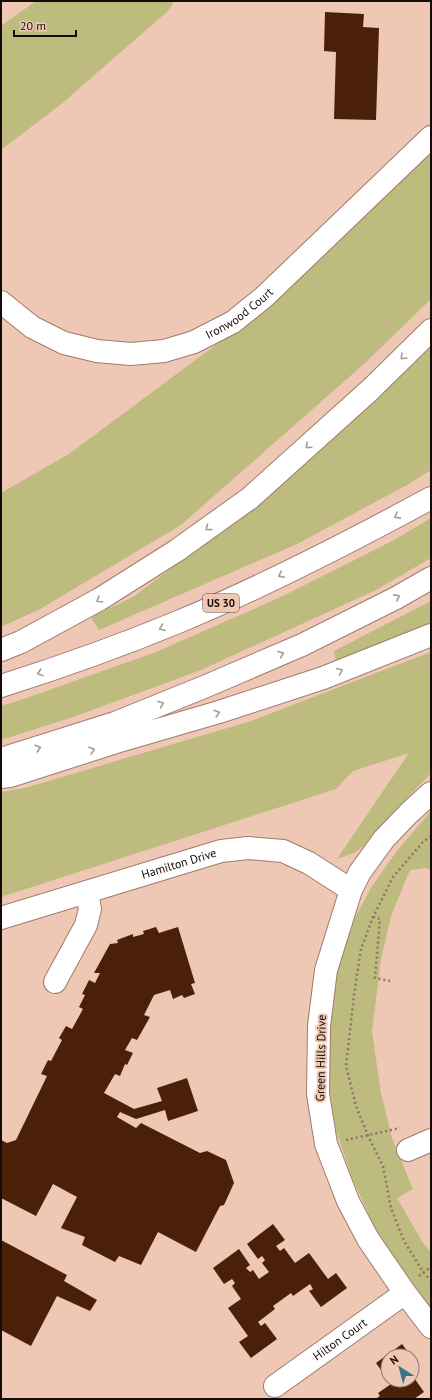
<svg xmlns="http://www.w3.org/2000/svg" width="432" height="1400" font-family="'PT Sans',sans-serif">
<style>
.green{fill:#bebb7f}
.building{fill:#4b2008}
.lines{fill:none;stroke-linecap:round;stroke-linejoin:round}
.minor-casing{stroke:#9f7b6b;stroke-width:24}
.highway-casing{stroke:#9f7b6b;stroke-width:24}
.path{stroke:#8e7366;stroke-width:2.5;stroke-dasharray:2 3;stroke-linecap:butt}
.minor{stroke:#fff;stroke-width:22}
.highway{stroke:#fff;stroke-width:22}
.oneway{stroke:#a29d9b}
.labels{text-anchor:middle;stroke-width:4;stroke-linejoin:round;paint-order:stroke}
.shield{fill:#eec7b5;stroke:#58433a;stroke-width:1}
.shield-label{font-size:11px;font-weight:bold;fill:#170a05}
.street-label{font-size:12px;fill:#170a05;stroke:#eec7b5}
</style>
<rect width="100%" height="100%" fill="#eec7b5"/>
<path class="green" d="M36,1H174L169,10L60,105L1,150V26Z
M431,149V299L365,363L181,525L40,609L1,627V493L69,454L225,338Z
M431,340V470L407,485L297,544L99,630L91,617L133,597L205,543Z
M431,518V558L376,590L201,670L76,716L1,740V706L21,700L156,652L283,596L396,539Z
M431,601V622L336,661L334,651Z
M431,652V773L390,816L371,841L354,853L337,859L379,797L409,753L353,771L336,789L1,897V792L25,788L251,721Z
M431,811V870L426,868L410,870L391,916L381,959L372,1032L381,1093L392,1138L413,1189L397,1198L423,1243L431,1252V1308L380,1238L352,1178L336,1130L330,1093L325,1043L331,994L349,929L372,886L397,851Z"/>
<path class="building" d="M325,12L364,14L363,27L379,28L376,120L334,119L336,52L324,51Z
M156,927L159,933L178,927L195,983L191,984L195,994L184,998L182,995L173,999L170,990L154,995L144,1015L150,1017L137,1040L132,1038L125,1050L133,1053L127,1065L125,1064L120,1076L115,1074L104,1093L134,1109L162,1101L157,1088L187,1078L198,1111L168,1121L165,1110L136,1119L120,1112L117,1117L136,1128L141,1123L200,1153L207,1151L226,1160L234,1183L224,1205L220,1206L196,1252L158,1232L141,1265L119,1256L115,1262L82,1245L85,1237L61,1228L77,1197L53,1184L36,1216L1,1198V1140L7,1143L16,1140L47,1076L41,1074L48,1060L51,1061L62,1040L59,1038L66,1026L72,1029L83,1009L79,1007L85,995L82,994L89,980L95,983L100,973H94L110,944L118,943L117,940L133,934V937L144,934L143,931Z
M273,1224L285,1240L276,1246L280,1251L284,1248L295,1263L309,1253L328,1279L336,1273L347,1288L321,1307L309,1291L313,1289L310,1284L293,1296L291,1293L273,1306L275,1309L258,1322L261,1326L265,1323L277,1339L251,1358L239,1342L248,1336L228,1308L241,1299L232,1286L235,1283L232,1279L224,1284L213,1268L239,1249L250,1265L246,1268L250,1272L253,1270L259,1279L269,1272L262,1263L265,1260L262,1256L258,1259L247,1244Z
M1,1240L67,1275L64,1281L97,1300L90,1311L57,1296L31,1346L1,1330Z
M402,1344L411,1356H388V1380H412V1375L424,1392L414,1399H375L380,1396L378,1393L391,1384L376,1363Z"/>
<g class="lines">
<g class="minor-casing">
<g id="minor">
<path id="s1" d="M1,302L32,327L64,343L97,351L131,354L164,351L194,342L233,322L264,297L431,137"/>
<path d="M431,793L409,813L384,839L360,872L351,890L326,970L319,1026L318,1094L326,1144L348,1201L368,1239L405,1293L431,1327"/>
<path id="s2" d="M1,918L221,851L248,848L283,851L309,863L351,890"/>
<path d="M55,982L86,925L90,909L87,892"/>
<path d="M408,1150L431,1140"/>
<path id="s3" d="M275,1386L405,1293"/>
</g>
</g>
<g class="highway-casing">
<path id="highway" d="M1,650L21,642L100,599L176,551L250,498L370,390L431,330
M1,686C61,667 120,646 178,622C265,586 348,543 431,498
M1,759L115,723L204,687L302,645L396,598L431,578
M1,777L10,776L116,742L219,712L323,678L431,635"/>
</g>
<path class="path" d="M431,836L423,842L393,877L373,917L361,949L354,995L346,1066L356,1106L369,1138L383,1166L391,1208L404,1241L425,1275L431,1280
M373,917L380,919L375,978L390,981
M346,1140L400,1128
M419,1276L431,1267"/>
<use href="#minor" class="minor"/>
<use href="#highway" class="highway"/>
</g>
<defs><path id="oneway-chevron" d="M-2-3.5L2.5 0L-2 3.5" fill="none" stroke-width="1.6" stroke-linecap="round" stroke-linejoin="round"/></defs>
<g class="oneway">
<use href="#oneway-chevron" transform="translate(403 357) rotate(135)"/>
<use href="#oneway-chevron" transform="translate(308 446) rotate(138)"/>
<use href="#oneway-chevron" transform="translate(397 516) rotate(151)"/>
<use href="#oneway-chevron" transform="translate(208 528) rotate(144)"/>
<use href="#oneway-chevron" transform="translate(281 575) rotate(154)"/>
<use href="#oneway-chevron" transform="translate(397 597) rotate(-28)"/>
<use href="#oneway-chevron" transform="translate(99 600) rotate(150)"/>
<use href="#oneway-chevron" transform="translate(162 628) rotate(159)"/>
<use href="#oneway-chevron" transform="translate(281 654) rotate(-23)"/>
<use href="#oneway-chevron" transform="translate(340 671) rotate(-22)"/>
<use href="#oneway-chevron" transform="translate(40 673) rotate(162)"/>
<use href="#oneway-chevron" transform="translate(161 704) rotate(-22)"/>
<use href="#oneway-chevron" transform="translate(217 713) rotate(-17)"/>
<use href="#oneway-chevron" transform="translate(38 748) rotate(-18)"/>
<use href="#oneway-chevron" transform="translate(92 750) rotate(-18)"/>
</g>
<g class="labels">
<rect class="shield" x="203" y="594" width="36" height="18" rx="3"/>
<g class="shield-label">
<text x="221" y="607">US 30</text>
</g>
<g class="street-label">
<text dy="4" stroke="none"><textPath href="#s1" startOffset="262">Ironwood Court</textPath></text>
<text dy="4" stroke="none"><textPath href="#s2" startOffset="186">Hamilton Drive</textPath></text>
<text transform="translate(321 1058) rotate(-89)" y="4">Green Hills Drive</text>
<text dy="4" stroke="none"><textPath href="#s3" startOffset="80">Hilton Court</textPath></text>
</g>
</g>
<rect width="432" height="1400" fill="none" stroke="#170a05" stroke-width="4"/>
<g transform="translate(400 1368) rotate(324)"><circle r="19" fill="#eec7b5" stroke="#987b6f"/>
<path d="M0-3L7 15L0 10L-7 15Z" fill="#39758c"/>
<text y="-6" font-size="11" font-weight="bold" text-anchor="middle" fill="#170a05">N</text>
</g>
<path d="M14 30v6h62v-6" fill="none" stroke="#170a05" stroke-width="2"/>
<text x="20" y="30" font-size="12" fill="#170a05" stroke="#eec7b5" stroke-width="3" paint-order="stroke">20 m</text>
</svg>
